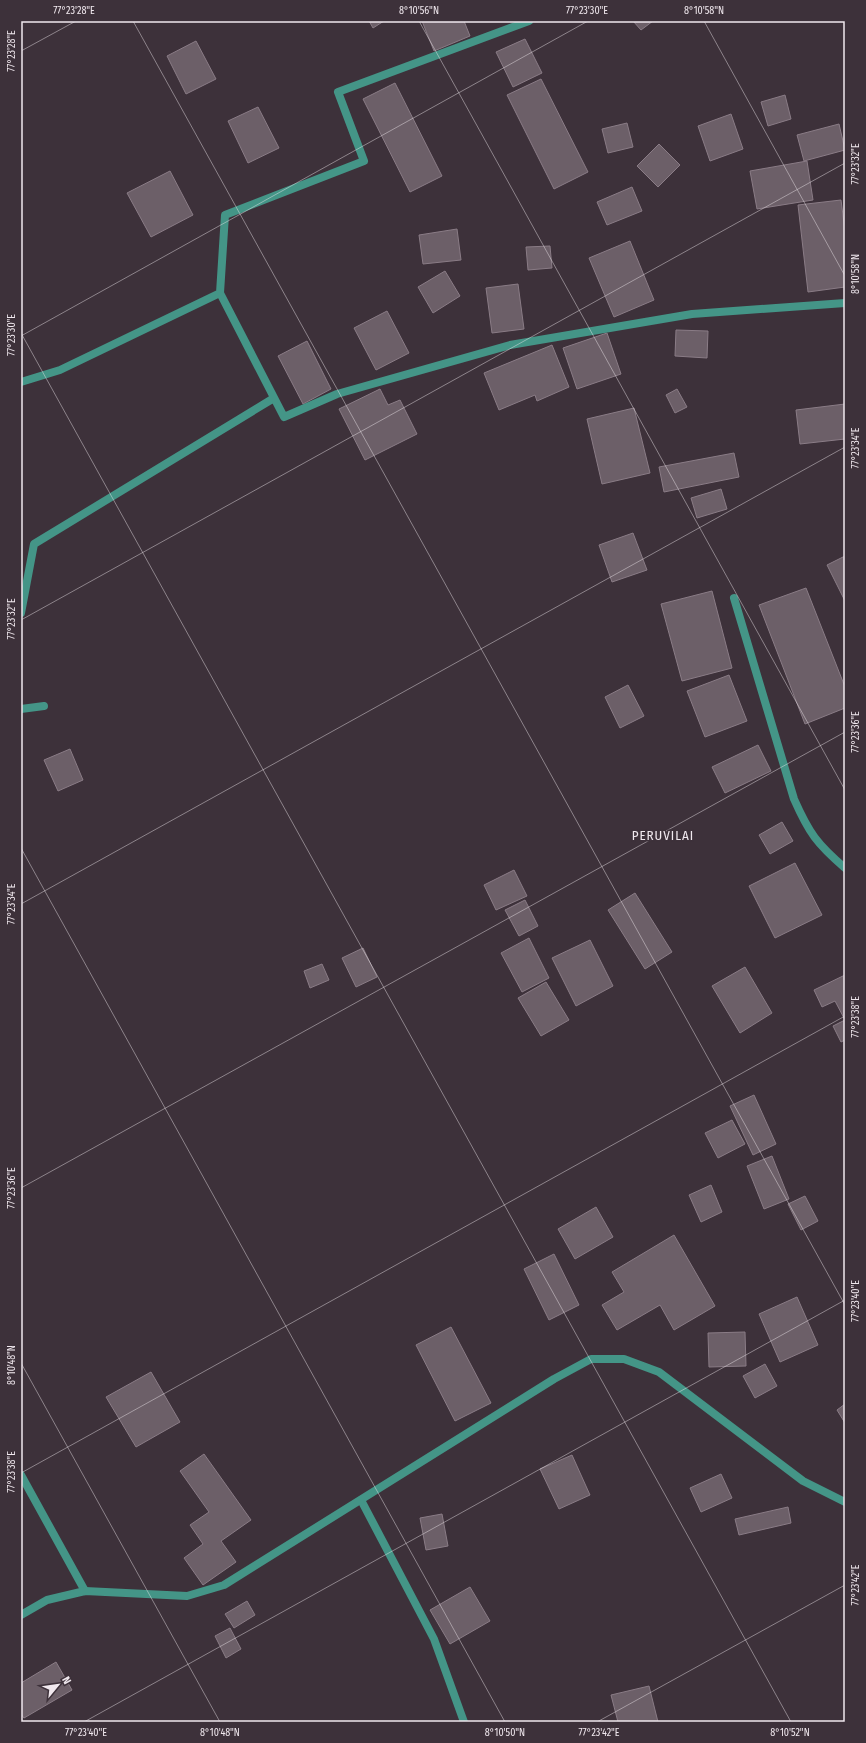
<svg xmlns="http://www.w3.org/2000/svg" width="866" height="1743" font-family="'Fira Sans Condensed',sans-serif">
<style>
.building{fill:#6c5f68;stroke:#8a7c86}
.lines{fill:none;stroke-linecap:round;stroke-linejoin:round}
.service{stroke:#449587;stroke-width:8}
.minor{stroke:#449587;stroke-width:8}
.tertiary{stroke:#449587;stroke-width:8}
.ticks{fill:none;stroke:#f0e8ee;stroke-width:1;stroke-opacity:0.45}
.labels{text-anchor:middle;stroke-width:3;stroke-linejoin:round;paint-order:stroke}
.quarter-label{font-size:13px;letter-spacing:1px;fill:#f0e8ee;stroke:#3d313a}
.neatline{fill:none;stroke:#f0e8ee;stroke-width:1.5}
.ticks-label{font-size:10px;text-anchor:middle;fill:#f0e8ee}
</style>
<rect width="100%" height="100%" fill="#3d313a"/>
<path class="building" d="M369,21H384L373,28Z
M422,21H464L470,36L434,51Z
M633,21H653L641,30Z
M525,39L542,73L513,87L496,52Z
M196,41L216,79L186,94L167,56Z
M541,79L588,172L554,189L507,95Z
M395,83L442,176L410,192L363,99Z
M785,95L791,119L768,126L761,102Z
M258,107L279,148L248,163L228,121Z
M731,114L743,149L710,161L698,126Z
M627,123L633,147L608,153L602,129Z
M839,124L845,150L804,161L797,135Z
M659,144L680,165L658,187L637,166Z
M807,161L813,200L757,209L750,171Z
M170,171L193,215L151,237L127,193Z
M632,187L642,211L607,225L597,202Z
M841,200L845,231V287L808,292L798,205Z
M457,229L461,260L423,264L419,235Z
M630,241L654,300L614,317L589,258Z
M550,246L552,268L528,270L526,247Z
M445,271L460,296L433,313L418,287Z
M518,284L524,329L492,333L486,288Z
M387,311L409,353L376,370L354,328Z
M676,330L708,331L707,358L675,356Z
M607,333L621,374L577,389L563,348Z
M307,341L331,389L303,404L278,356Z
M552,345L569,387L537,401L535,395L499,410L484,373Z
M380,389L388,405L400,400L417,434L365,460L339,409Z
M677,389L687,407L675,413L666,395Z
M845,404V439L800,444L796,410Z
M634,408L650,473L602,484L587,419Z
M734,453L739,477L664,492L659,467Z
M721,489L727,509L697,518L691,498Z
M633,533L647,570L612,582L599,545Z
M845,556V601L827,565Z
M806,588L845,687V708L805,724L759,605Z
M712,591L732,668L682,681L661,604Z
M729,675L747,721L705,737L687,691Z
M628,685L644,716L620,728L605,697Z
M758,745L771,771L725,793L712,767Z
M70,749L83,780L58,791L44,760Z
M782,822L793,841L770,854L759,835Z
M795,863L822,915L775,938L749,886Z
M514,870L527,896L496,910L484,885Z
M635,893L672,952L645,969L608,910Z
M525,900L538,926L519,936L505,910Z
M529,938L549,978L522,992L501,953Z
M590,940L613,986L576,1006L552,958Z
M363,948L377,977L356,987L342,958Z
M322,964L329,980L310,988L304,971Z
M745,967L772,1013L740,1033L712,986Z
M845,975V1040L841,1042L833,1026L845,1020L835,1001L822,1007L814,990Z
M546,982L569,1020L541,1036L518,998Z
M754,1095L776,1144L753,1155L730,1106Z
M732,1120L745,1144L718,1158L705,1133Z
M772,1156L789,1199L764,1209L747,1166Z
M711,1185L722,1212L701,1222L689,1195Z
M805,1196L818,1221L801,1230L788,1204Z
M596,1207L613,1237L575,1259L558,1229Z
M674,1235L715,1306L674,1330L660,1305L617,1330L602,1305L624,1292L612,1272Z
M554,1254L579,1305L549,1320L524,1269Z
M797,1297L818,1345L780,1362L759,1314Z
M451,1327L491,1403L455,1421L416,1345Z
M745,1332L746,1366L709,1367L708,1333Z
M765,1364L777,1386L755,1398L743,1376Z
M151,1372L180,1422L136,1447L106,1397Z
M845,1404V1423L837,1410Z
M204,1454L251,1520L221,1541L236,1562L203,1585L184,1558L203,1544L190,1525L209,1512L180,1471Z
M572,1455L590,1495L559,1509L540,1469Z
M721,1474L732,1498L701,1512L690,1488Z
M788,1507L791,1523L739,1535L735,1519Z
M442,1514L448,1546L426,1550L420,1518Z
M470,1587L490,1621L450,1644L430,1610Z
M247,1601L255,1615L234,1628L225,1614Z
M230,1628L241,1649L226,1658L215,1636Z
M56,1662L72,1690L24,1718L21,1714V1683Z
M649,1686L658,1722H618L611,1695Z"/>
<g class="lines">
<path class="service" d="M21,709L44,706"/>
<path class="minor" d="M220,293L284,417L337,394L510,345L692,314L845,303
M21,382L60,370L220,293L225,215L364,161L338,92L529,21
M734,598L794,799C809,833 817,844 845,868
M21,613L34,544L274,398
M21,1475L85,1591
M361,1500L434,1639L464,1722"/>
<path class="tertiary" d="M21,1615L47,1600L85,1591L187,1596L224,1585L554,1379L591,1359H624L659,1372L803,1481L845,1502"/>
</g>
<path class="ticks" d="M133,21L845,1305M419,21L845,790M704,21L845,276M21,51L76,21M21,333L791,1722M21,336L588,21M21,620L845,163M21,848L505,1722M21,904L845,447M21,1188L845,732M21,1363L220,1722M21,1473L845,1016M84,1722L845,1300M597,1722L845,1585"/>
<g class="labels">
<g class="quarter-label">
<text x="663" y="840">PERUVILAI</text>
</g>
</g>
<rect width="866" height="1743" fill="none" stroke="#3d313a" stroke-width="44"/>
<g transform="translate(58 1685) rotate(61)" stroke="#3d313a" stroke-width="3" paint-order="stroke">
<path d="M0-3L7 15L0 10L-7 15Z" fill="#f0e8ee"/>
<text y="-6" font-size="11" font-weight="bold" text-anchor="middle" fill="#f0e8ee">N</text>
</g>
<rect x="22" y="22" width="822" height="1699" class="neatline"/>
<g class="ticks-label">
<text x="74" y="14">77°23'28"E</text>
<text x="419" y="14">8°10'56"N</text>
<text x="587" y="14">77°23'30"E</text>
<text x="704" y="14">8°10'58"N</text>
<text transform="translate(11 51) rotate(-90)" y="4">77°23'28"E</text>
<text transform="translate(855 164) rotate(-90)" y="4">77°23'32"E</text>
<text transform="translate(855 274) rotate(-90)" y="4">8°10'58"N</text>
<text transform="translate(11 335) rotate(-90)" y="4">77°23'30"E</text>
<text transform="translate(855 448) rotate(-90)" y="4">77°23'34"E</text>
<text transform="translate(11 619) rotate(-90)" y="4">77°23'32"E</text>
<text transform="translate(855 732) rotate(-90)" y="4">77°23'36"E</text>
<text transform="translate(11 904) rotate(-90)" y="4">77°23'34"E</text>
<text transform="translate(855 1017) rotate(-90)" y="4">77°23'38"E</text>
<text transform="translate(11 1188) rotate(-90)" y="4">77°23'36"E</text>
<text transform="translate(855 1301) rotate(-90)" y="4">77°23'40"E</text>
<text transform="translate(11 1365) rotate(-90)" y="4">8°10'48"N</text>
<text transform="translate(11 1472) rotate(-90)" y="4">77°23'38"E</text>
<text transform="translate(855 1585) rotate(-90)" y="4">77°23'42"E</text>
<text x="86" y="1736">77°23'40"E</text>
<text x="220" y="1736">8°10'48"N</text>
<text x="505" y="1736">8°10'50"N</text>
<text x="599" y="1736">77°23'42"E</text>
<text x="790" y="1736">8°10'52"N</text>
</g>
</svg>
